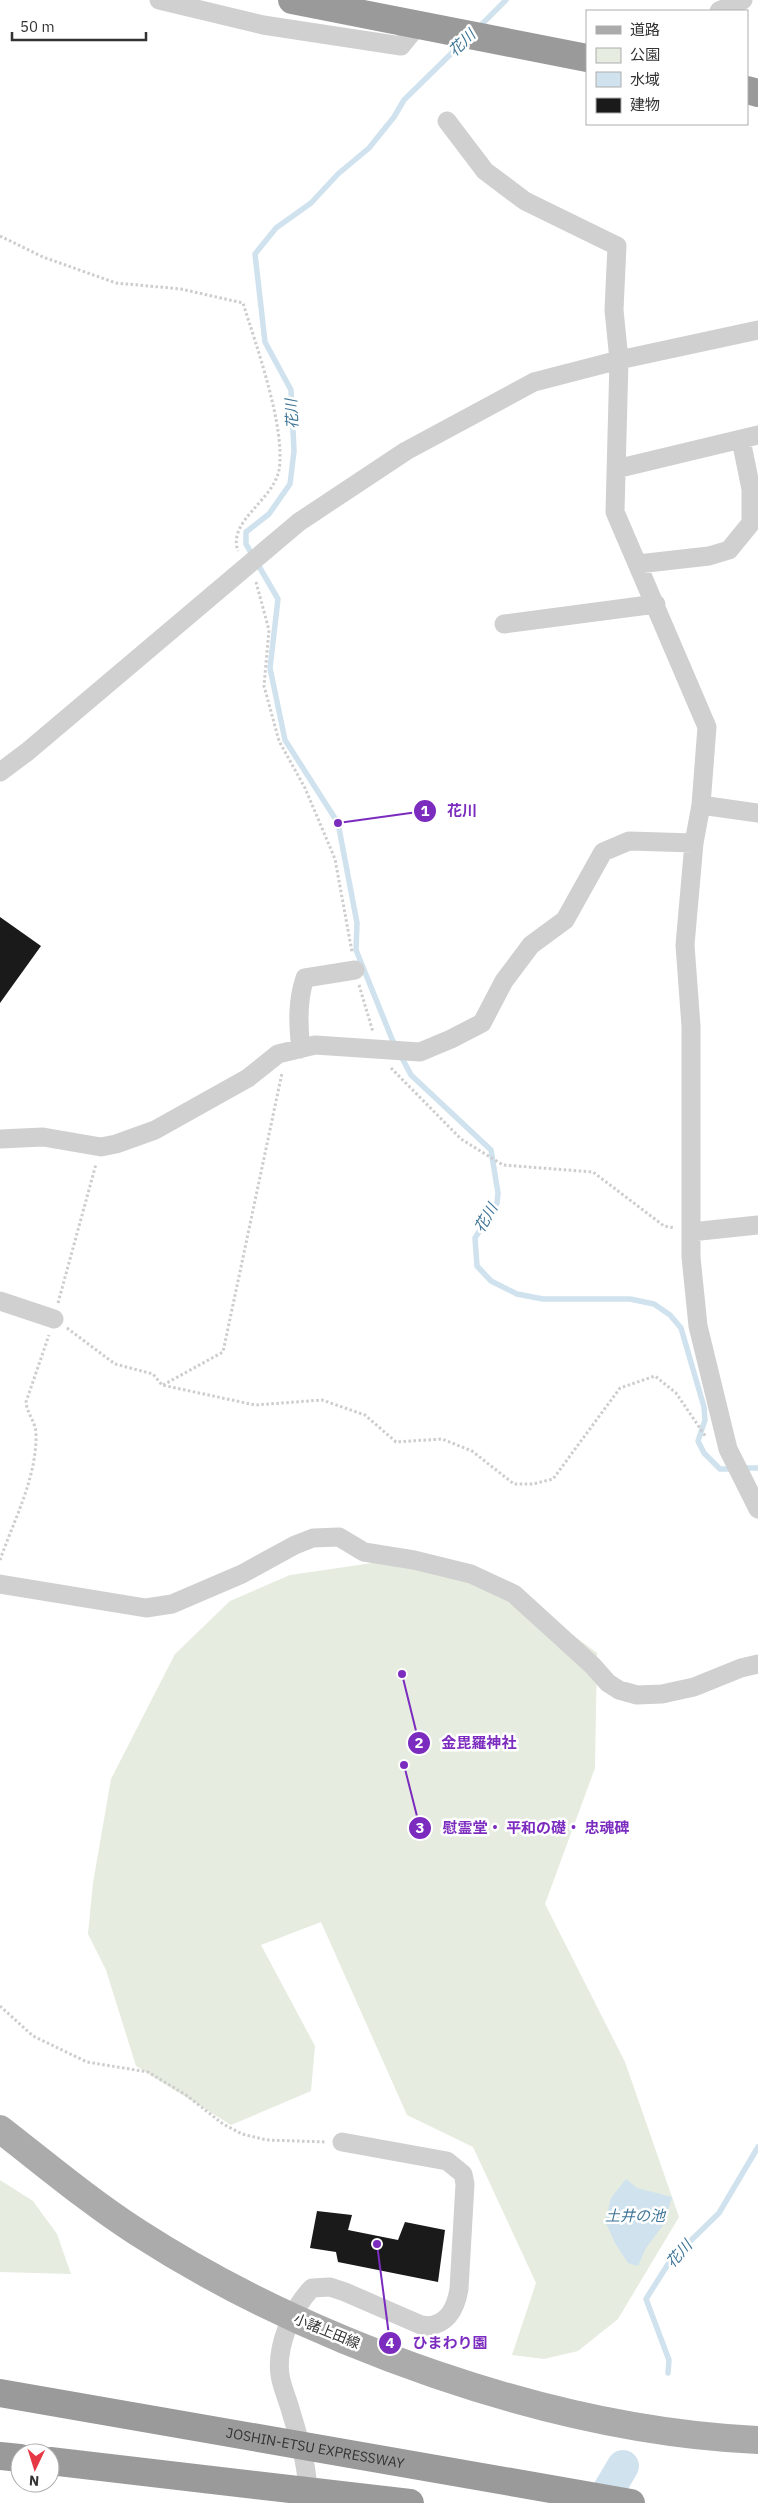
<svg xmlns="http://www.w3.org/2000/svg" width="758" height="2503" font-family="'IBM Plex Sans','Noto Sans JP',sans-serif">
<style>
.green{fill:#e6ecdf}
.water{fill:#cfe2ee}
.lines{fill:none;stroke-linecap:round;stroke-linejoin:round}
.stream{stroke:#cfe2ee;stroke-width:5.5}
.river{stroke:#cfe2ee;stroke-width:32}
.building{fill:#1a1a1a}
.path{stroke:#cdcdcd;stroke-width:3;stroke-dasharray:2.5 2.5;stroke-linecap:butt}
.street{stroke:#d0d0d0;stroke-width:19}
.primary{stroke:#ababab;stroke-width:28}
.highway{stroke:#9a9a9a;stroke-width:28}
.labels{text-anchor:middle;stroke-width:5;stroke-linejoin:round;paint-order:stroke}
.street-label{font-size:14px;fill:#333;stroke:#fff}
.water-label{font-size:15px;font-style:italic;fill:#3f7597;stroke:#fff}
.leader{fill:none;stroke:#7b2cbf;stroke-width:2}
.callout-dot{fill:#7b2cbf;stroke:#fff;stroke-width:2}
.mark-label{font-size:15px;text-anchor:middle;font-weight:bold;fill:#fff}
.callout-label{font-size:15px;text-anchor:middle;font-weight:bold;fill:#7b2cbf;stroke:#fff;stroke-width:5;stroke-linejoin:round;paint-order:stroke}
</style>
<rect width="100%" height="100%" fill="#fff"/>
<path class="green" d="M393,1560L492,1575L597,1653L595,1768L545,1904L625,2062L679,2217L618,2319L578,2351L544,2359L512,2355L536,2283L473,2147L407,2115L321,1922L261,1945L315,2046L311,2091L231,2125L136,2066L106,1970L88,1934L93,1883L111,1779L175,1654L230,1601L290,1575Z
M0,2180L33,2201L57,2234L71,2274L0,2272Z"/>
<path class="water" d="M626,2179L637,2188L672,2197L664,2224L646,2248L638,2266L628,2263L615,2243L605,2221L611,2198Z"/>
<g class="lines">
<path class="stream" d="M477,29L506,0
M463,42L404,100L394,117L369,148L338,174L311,203L276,228L255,254L265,342L291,390L294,451L290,484L269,514L246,532V544L278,599L270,668L285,740L338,823L357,923L356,950L392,1039L411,1075L491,1150L498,1193L497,1203L475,1238L477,1266L491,1281L517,1294L543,1299H630L654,1304L670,1315L681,1328L704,1407L705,1420L698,1441L704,1453L720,1469H733
M743,1468H758
M668,2373L669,2360L646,2299L670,2261L719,2213L758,2147"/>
<path class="river" d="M601,2503L623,2466"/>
</g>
<path class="building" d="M0,917L41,946L0,1003Z
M317,2211L352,2215L348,2230L398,2240L405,2222L445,2230L438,2282L338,2262L336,2252L310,2248Z"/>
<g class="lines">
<path class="path" d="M0,236L43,257L116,283L181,289L243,303C256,345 286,428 279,470C273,501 227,521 238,551
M256,582L269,630L264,686L279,741L305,788L335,859L352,952
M359,985L373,1032
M391,1068L461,1139L503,1165L593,1172L664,1226L675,1228
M58,1303L96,1164
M67,1328L115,1364L153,1374L162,1385L255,1405L322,1400L365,1415L396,1442L442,1439L472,1451L514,1484H533L553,1479L620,1388L655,1376L676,1393L706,1437
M163,1385L223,1352L282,1073
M0,1560C14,1520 37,1477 36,1434C36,1422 27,1414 26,1402L49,1335
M0,2006L33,2036L87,2062L148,2072L186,2095L223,2124L242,2134L267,2140L326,2142"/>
<path class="street" d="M159,0L263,25L401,46L419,24
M719,11L743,0
M447,121L485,171L525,201L617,246L614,310L619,360L615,512L707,727L701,805L694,843L685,945L691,1026V1257L698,1326L728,1449L758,1509
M616,469L758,435
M638,564L709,556L729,550L751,523V489L741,440
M504,624L656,604
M0,772L27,752L299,522L406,451L534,382L619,360L758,330
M701,805L758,813
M301,1049C298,1025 297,1001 305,978L355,970
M0,1139L43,1137L101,1147L116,1144L155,1130L248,1078L278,1054L315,1045L420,1052L451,1039L482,1023L504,981L531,945L565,920L603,852L629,841L694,843
M691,1232L758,1225
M0,1301L54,1319
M0,1584L146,1608L172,1604L242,1574L295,1545L313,1538L339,1537L364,1552L414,1560L471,1574L514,1594L593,1666L608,1683L619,1690L637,1695L662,1694L694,1687L741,1668L758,1664
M308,2502C309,2471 300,2441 291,2412C288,2400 282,2388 280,2375C276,2347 292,2308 312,2288L330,2287L345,2292L421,2325L429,2326C449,2323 456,2307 459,2289L465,2184L463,2174L447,2161L342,2142"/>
<path class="primary" d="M0,2129C45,2164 89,2201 137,2232C309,2343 553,2431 758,2440"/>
<g class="highway">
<path d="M292,0L587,58"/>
<path d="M747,90L758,93"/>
<path id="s1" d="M0,2393L631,2503"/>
<path d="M0,2456L20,2458"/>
<path d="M50,2461L410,2503"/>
</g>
</g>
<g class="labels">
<g class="street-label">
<text transform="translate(327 2331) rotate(22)" y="5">小諸上田線</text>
<text dy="5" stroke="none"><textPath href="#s1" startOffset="320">JOSHIN-ETSU EXPRESSWAY</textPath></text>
</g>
<g class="water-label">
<text transform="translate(462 43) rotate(-44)" y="5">花川</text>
<text transform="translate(292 414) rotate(-93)" y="5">花川</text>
<text transform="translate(486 1218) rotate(-60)" y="5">花川</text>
<text x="635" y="2221">土井の池</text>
<text transform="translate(679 2254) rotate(-48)" y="5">花川</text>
</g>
</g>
<path class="leader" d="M338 823L425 811M402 1674L419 1743M404 1765L420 1828M377 2244L390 2343"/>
<g class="callout-dot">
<circle cx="338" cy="823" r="5"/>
<circle cx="402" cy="1674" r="5"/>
<circle cx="404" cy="1765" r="5"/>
<circle cx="377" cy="2244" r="5"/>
<circle cx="425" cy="811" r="12"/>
<circle cx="419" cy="1743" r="12"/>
<circle cx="420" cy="1828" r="12"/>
<circle cx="390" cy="2343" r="12"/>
</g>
<g class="mark-label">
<text x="425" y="816">1</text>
<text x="419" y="1748">2</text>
<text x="420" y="1833">3</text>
<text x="390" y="2348">4</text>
</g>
<g class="callout-label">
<text x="462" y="816">花川</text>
<text x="479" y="1748">金毘羅神社</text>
<text x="536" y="1833">慰霊堂・ 平和の礎・ 忠魂碑</text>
<text x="450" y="2348">ひまわり園</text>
</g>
<rect x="586" y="10" width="162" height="115" fill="#ffffff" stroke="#adadad"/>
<rect x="596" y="26" width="25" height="8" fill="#ababab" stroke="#adadad"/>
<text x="630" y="35" font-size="15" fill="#333333">道路</text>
<rect x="596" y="48" width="25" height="15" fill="#e6ecdf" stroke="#adadad"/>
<text x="630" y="60" font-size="15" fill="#333333">公園</text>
<rect x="596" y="72" width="25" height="15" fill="#cfe2ee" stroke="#adadad"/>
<text x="630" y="85" font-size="15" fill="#333333">水域</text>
<rect x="596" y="98" width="25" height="15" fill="#1a1a1a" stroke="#adadad"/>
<text x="630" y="110" font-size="15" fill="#333333">建物</text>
<g transform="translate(35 2468) rotate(184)"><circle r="24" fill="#ffffff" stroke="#adadad"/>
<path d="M0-4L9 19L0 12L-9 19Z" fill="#e63946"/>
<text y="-8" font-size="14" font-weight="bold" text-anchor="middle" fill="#333333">N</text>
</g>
<path d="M12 32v8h134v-8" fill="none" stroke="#333333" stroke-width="2.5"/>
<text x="20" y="32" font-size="15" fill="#333333" stroke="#ffffff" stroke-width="4" paint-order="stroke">50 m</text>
</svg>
